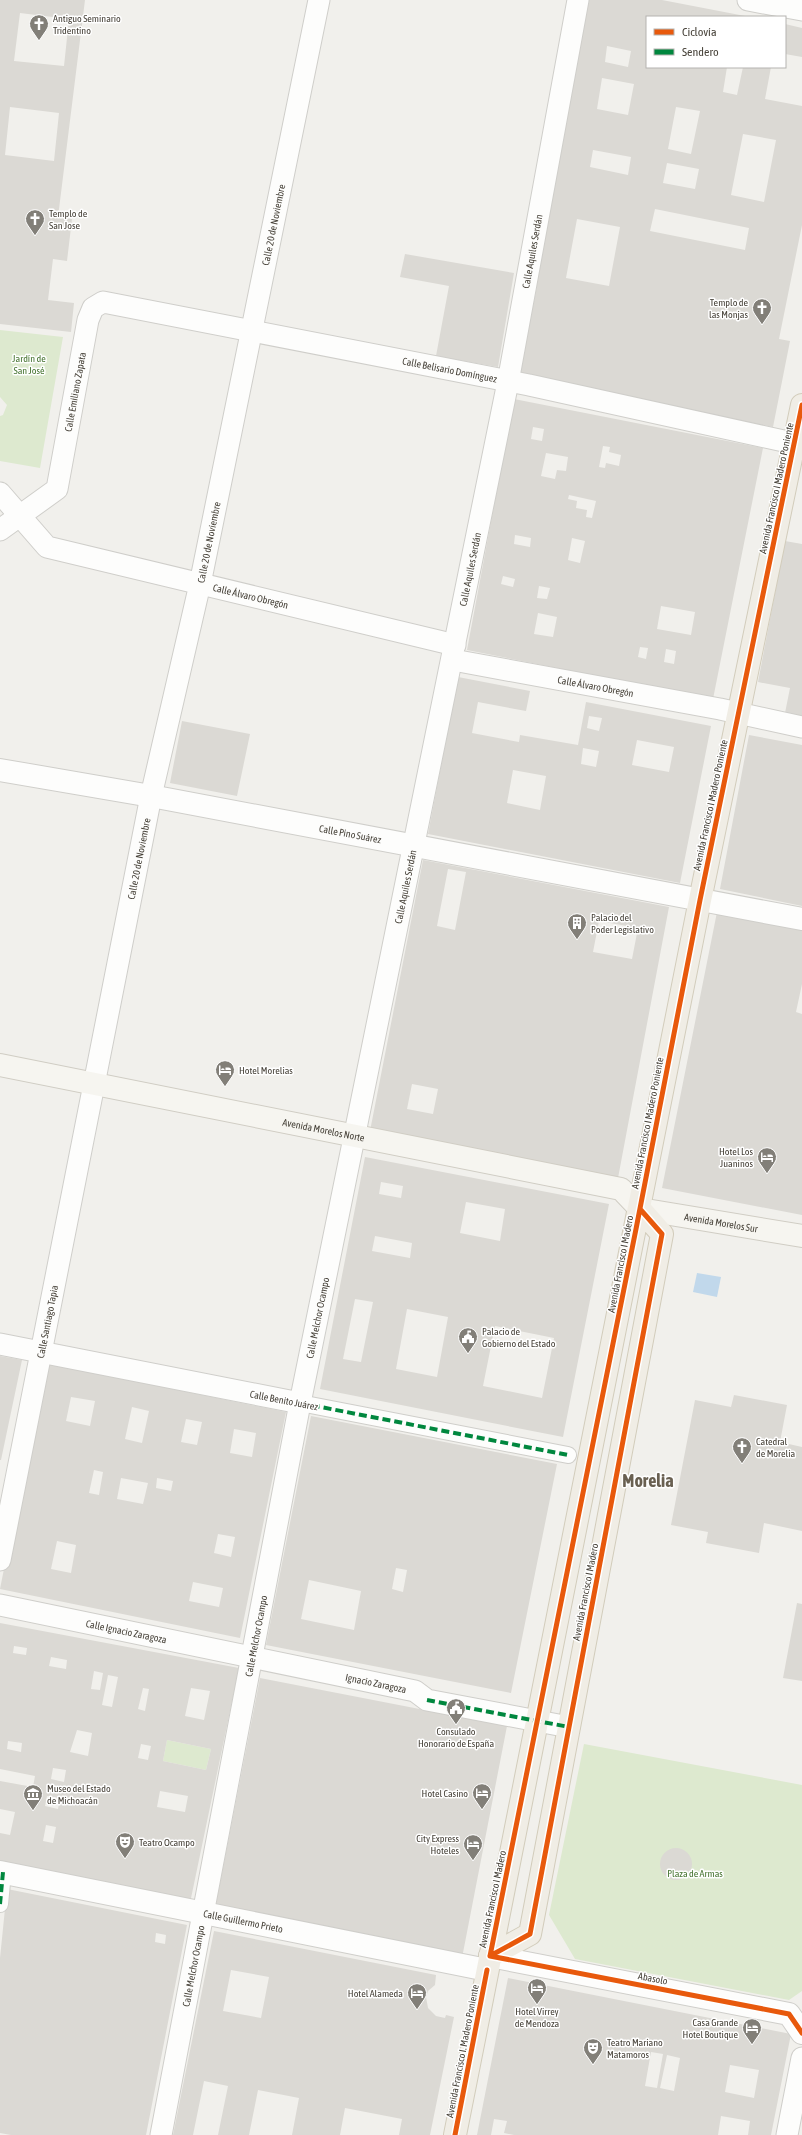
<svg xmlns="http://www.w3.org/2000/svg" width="802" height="2135" font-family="'Asap Condensed',sans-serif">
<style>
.green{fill:#dde9cf}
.water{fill:#c1d8eb}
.building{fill:#dbd9d4;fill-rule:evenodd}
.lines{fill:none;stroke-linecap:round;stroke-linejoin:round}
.pedestrian-casing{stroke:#cfceca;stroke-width:18}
.minor-casing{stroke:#cfceca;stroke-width:23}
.tertiary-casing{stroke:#cfceca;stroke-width:24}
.secondary-casing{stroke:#d0cdc4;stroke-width:24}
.primary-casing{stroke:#d2ccbb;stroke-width:24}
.pedestrian{stroke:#fdfdfc;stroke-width:16}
.minor{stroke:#fdfdfc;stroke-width:21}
.tertiary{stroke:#fdfdfc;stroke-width:22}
.secondary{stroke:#f6f5f0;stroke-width:22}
.primary{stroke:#f0ede5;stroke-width:22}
.quiet{stroke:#00873e;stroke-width:4;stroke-dasharray:8 4;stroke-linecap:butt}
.cycleway-casing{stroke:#fff;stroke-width:8}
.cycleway{stroke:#e8590c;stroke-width:5}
.labels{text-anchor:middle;stroke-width:3;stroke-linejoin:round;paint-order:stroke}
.poi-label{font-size:10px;fill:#474239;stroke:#fff;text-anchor:start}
.street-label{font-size:10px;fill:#474239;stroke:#fff}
.park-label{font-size:10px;fill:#467431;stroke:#fff}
.town-label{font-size:18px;font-weight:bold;fill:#696051;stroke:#fff}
</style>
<rect width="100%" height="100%" fill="#f1f0ec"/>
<path class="green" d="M0,330L63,337L40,468L0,461V416L3,415L7,405L0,397Z
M167,1740L211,1749L206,1770L163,1761Z
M584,1744L802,1785V1991L789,2000L575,1959L549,1915Z"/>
<path class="water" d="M697,1273L721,1277L717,1297L693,1292Z"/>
<path class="building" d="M0,0H85L58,217L72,219L67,261L53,259L48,300L74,303L71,332L0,324ZM20,13L69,19L64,66L14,61ZM10,107L59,113L54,161L5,155Z
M586,0H662L745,16L647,17V67H727L723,92L737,95L743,67H771L765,99L802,106V225L779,339L790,341L773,427L519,377L537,286L533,285L576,70L573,69ZM607,46L631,51L628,67L605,62ZM602,78L634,84L628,115L597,109ZM676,107L700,111L691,154L668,149ZM743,134L776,140L764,202L731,195ZM593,150L631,157L628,175L590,167ZM667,163L699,169L695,189L663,183ZM655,209L749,228L745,250L650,231ZM577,219L620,227L609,286L566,278Z
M785,24L802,28V57L785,54Z
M405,254L514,273L498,367L436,356L449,286L400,277Z
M514,399L763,448L713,699L467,650ZM533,427L544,429L542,441L531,439ZM603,446L610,447L609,452L621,455L619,466L606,463L605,468L599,467ZM546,453L568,457L566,471L557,470L555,479L541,476ZM569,495L596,501L592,518L586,517L587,510L576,508L577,501L568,499ZM515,535L531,538L530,547L514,544ZM572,538L585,541L580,563L568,560ZM503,576L515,579L513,587L501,584ZM539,586L550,588L547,599L537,598ZM661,606L695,612L691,635L657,629ZM538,613L557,617L553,637L534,634ZM640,647L648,648L646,659L638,657ZM666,649L676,651L674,664L664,662Z
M785,541L802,544V717L785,713L790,688L758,682Z
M458,677L530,691L526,711L478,702L472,733L519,742L520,735L578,745L586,702L711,726L680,883L428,834ZM589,716L602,718L599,731L587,728ZM637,740L674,747L669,772L632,765ZM583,748L599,751L596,767L581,764ZM513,770L546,776L540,810L507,803Z
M182,721L250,734L237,796L170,783Z
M749,735L802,745V906L720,889Z
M423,860L669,907L618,1178L370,1131ZM448,869L466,872L455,930L437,926ZM599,921L638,928L632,959L593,952ZM412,1084L438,1089L433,1114L407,1109Z
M717,912L802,929V984L796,1012L802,1014V1215L662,1188Z
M365,1157L609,1204L563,1437L320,1389ZM381,1182L403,1186L401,1198L379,1194ZM466,1202L505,1209L500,1241L460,1233ZM375,1236L412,1243L410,1258L372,1251ZM355,1299L373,1302L361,1362L343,1359ZM407,1309L448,1317L437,1377L396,1369ZM495,1326L554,1338L542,1398L483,1386Z
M0,1356L22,1360L1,1460H0Z
M45,1363L286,1412L240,1638L0,1589ZM71,1397L95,1401L90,1426L66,1421ZM132,1407L149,1411L142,1443L125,1439ZM186,1419L202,1422L197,1445L181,1442ZM234,1429L256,1433L252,1457L230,1453ZM94,1470L103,1472L99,1495L89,1493ZM121,1478L148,1483L143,1504L117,1499ZM157,1478L173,1481L171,1491L156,1488ZM218,1534L235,1537L231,1557L214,1553ZM57,1541L76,1545L71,1573L51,1569ZM193,1582L223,1588L219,1607L189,1601Z
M734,1395L787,1405L780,1442L802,1447V1531L764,1523L759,1553L706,1543L708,1532L671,1525L695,1400L731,1407Z
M311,1416L557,1464L511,1693L266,1645ZM396,1568L407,1570L403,1592L392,1589ZM309,1580L361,1591L354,1630L301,1619Z
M797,1603L802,1604V1681L783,1678Z
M0,1623L239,1668L190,1903L0,1864V1833L10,1835L15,1812L0,1809V1781L33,1787L35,1776L0,1769ZM14,1646L27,1648L26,1655L13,1653ZM51,1657L67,1660L66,1669L49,1666ZM94,1671L103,1673L100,1690L91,1689ZM108,1675L118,1677L112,1707L102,1705ZM143,1688L149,1689L145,1711L138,1709ZM191,1688L210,1691L204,1720L185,1716ZM77,1730L92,1733L88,1756L70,1752ZM167,1740L211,1749L206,1770L163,1761ZM8,1741L22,1743L21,1752L7,1749ZM141,1744L151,1746L148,1760L138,1758ZM53,1768L66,1770L64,1782L51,1779ZM160,1791L188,1796L185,1812L157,1807ZM47,1796L60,1798L58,1809L45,1806ZM46,1825L56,1827L53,1843L43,1841Z
M260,1678L507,1726L462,1958L215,1909Z
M660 1864a16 16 0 1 1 32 0a16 16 0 1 1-32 0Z
M7,1889L187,1925L146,2135H11L0,2133V1958ZM156,1933L166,1935L165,1944L155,1942Z
M214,1931L436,1975L435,1985L428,1991L426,1997L428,2008L436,2016L445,2018L446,2015L454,2017L430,2135H399L402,2119L345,2108L340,2135H292L299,2098L258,2090L249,2135H218L228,2086L204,2081L193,2135H173ZM231,1970L269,1977L261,2018L223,2011Z
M508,1978L791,2034L771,2135H748L750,2121L721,2116L718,2135H514L504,2133L507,2121L494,2119L491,2135H477ZM651,2052L663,2054L657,2088L645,2086ZM667,2055L680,2058L674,2091L660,2088ZM730,2065L759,2070L754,2098L725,2092Z"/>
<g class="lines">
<g class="pedestrian-casing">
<path id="pedestrian" d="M300,1403L568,1455
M0,1904L3,1872"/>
</g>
<g class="minor-casing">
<g id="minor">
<path d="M748,0L802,10"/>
<path id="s1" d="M0,493L47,547L455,645"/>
<path id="s2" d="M0,530L57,489L88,320L93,308L103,302L529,385L802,445"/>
<path id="s3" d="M453,660L720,709L802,727"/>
<path d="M0,1344L300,1403"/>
<path id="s4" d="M0,1560L151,796L200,584L319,0"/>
<path id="s5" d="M0,1605L415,1691L427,1700L569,1727"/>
<path id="s6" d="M161,2135L300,1403L508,382L578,0"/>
<path d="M787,2135L802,2058"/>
</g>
</g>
<g class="tertiary-casing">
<g id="tertiary">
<path id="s7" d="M0,770L151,796L802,919"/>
<path id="s8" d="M0,1872L487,1970"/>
<path d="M490,1956L789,2014L802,2033"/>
</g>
</g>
<g class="secondary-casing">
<g id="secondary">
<path id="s9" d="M0,1065L621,1189L640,1209L802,1236"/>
</g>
</g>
<g class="primary-casing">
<path id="primary" d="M490,1956L530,1934L662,1234L640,1209
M455,2135L700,900L802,405"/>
</g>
<use href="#pedestrian" class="pedestrian"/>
<use href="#minor" class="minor"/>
<use href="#tertiary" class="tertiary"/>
<use href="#secondary" class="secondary"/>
<use href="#primary" class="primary"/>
<path class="quiet" d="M300,1403L568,1455
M427,1700L569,1727
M0,1904L3,1872"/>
<g class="cycleway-casing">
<path id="cycleway" d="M490,1956L636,1229L700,900L802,405
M490,1956L530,1934L662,1234L640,1209
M490,1956L789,2014L802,2033
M455,2135L487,1970"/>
</g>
<use href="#cycleway" class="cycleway"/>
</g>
<defs>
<g id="church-pin" transform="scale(1)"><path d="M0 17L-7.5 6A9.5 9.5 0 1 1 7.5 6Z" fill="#827f78" stroke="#fff"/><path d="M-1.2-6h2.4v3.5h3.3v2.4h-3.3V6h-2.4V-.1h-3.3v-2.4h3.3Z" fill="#fff"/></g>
<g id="building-pin" transform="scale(1)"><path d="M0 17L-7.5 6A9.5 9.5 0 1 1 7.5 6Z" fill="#827f78" stroke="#fff"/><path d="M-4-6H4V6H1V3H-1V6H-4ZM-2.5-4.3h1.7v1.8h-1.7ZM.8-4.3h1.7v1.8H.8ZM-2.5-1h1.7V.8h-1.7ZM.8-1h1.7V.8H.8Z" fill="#fff"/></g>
<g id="hotel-pin" transform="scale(1)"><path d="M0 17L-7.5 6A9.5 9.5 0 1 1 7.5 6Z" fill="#827f78" stroke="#fff"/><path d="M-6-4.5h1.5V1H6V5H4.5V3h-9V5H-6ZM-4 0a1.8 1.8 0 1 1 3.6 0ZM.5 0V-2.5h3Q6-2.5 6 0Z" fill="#fff"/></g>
<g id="civic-pin" transform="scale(1)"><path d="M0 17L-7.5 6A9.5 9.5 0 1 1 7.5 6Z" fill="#827f78" stroke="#fff"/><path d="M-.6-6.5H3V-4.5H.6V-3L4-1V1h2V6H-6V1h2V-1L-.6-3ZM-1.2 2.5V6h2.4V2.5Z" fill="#fff"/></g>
<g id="museum-pin" transform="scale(1)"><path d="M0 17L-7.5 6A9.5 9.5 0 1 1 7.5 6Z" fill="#827f78" stroke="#fff"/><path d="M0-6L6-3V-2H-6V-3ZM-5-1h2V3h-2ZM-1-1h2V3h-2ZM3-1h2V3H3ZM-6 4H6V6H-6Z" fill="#fff"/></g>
<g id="theatre-pin" transform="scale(1)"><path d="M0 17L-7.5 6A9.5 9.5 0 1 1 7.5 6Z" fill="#827f78" stroke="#fff"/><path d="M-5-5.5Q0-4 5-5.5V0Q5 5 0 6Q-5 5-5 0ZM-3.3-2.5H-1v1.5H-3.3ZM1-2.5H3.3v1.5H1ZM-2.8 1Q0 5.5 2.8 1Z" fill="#fff"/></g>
</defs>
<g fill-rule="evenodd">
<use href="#church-pin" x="39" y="24"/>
<use href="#church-pin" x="35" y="219"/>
<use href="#church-pin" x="762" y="308"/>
<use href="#building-pin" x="577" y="923"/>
<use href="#hotel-pin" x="225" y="1070"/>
<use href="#hotel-pin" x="767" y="1157"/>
<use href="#civic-pin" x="468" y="1337"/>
<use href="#church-pin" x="742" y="1447"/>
<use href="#civic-pin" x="456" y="1708"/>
<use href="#hotel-pin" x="482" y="1793"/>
<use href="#museum-pin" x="33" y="1794"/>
<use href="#theatre-pin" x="125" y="1842"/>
<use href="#hotel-pin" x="473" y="1844"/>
<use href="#hotel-pin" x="537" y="1988"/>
<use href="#hotel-pin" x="417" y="1993"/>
<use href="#hotel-pin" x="752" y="2028"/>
<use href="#theatre-pin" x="593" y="2048"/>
</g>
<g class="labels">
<g class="poi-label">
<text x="53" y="22">Antiguo Seminario<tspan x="53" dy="12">Tridentino</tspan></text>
<text x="49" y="217">Templo de<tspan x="49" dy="12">San Jose</tspan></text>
<text x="748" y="306" text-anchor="end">Templo de<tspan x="748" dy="12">las Monjas</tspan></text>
<text x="591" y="921">Palacio del<tspan x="591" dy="12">Poder Legislativo</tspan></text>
<text x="239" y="1074">Hotel Morelias</text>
<text x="753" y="1155" text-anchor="end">Hotel Los<tspan x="753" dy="12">Juaninos</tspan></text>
<text x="482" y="1335">Palacio de<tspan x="482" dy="12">Gobierno del Estado</tspan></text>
<text x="756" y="1445">Catedral<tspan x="756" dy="12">de Morelia</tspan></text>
<text x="456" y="1735" text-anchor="middle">Consulado<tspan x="456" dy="12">Honorario de España</tspan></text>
<text x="47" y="1792">Museo del Estado<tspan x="47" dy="12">de Michoacán</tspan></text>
<text x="468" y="1797" text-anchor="end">Hotel Casino</text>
<text x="459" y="1842" text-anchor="end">City Express<tspan x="459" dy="12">Hoteles</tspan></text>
<text x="139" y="1846">Teatro Ocampo</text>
<text x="403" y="1997" text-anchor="end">Hotel Alameda</text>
<text x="537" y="2015" text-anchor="middle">Hotel Virrey<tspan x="537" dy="12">de Mendoza</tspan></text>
<text x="738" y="2026" text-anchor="end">Casa Grande<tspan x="738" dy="12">Hotel Boutique</tspan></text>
<text x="607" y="2046">Teatro Mariano<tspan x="607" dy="12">Matamoros</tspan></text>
</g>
<g class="street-label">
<text dy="4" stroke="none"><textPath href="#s4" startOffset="1363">Calle 20 de Noviembre</textPath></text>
<text dy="4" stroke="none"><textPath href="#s6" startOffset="1920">Calle Aquiles Serdán</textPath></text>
<text dy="4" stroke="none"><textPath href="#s2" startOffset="620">Calle Belisario Domínguez</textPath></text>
<text dy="4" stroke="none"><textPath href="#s2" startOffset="169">Calle Emiliano Zapata</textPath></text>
<text transform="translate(776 488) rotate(-78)" y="4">Avenida Francisco I Madero Poniente</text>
<text dy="4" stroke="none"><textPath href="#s4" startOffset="1039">Calle 20 de Noviembre</textPath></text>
<text dy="4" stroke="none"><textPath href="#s6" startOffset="1596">Calle Aquiles Serdán</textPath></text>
<text dy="4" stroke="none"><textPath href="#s1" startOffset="281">Calle Álvaro Obregón</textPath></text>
<text dy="4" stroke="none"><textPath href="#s3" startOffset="145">Calle Álvaro Obregón</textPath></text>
<text transform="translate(710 805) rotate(-78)" y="4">Avenida Francisco I Madero Poniente</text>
<text dy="4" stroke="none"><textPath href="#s7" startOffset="356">Calle Pino Suárez</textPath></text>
<text dy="4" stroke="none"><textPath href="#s4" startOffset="715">Calle 20 de Noviembre</textPath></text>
<text dy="4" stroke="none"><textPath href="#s6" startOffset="1272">Calle Aquiles Serdán</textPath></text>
<text transform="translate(647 1123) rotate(-79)" y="4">Avenida Francisco I Madero Poniente</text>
<text dy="4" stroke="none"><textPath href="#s9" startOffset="330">Avenida Morelos Norte</textPath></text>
<text dy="4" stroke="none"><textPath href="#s9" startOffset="743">Avenida Morelos Sur</textPath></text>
<text transform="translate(620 1264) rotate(-79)" y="4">Avenida Francisco I Madero</text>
<text dy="4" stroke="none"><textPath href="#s6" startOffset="832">Calle Melchor Ocampo</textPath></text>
<text dy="4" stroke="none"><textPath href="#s4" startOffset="243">Calle Santiago Tapia</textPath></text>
<text transform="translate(284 1400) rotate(11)" y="4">Calle Benito Juárez</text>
<text transform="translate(585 1592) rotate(-79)" y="4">Avenida Francisco I Madero</text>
<text dy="4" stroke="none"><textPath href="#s5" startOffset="129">Calle Ignacio Zaragoza</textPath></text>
<text dy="4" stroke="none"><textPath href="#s6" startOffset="508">Calle Melchor Ocampo</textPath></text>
<text dy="4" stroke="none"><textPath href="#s5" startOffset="384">Ignacio Zaragoza</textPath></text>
<text transform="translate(492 1899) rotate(-78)" y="4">Avenida Francisco I Madero</text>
<text dy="4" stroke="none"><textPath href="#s8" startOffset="248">Calle Guillermo Prieto</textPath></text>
<text dy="4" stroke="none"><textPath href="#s6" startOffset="172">Calle Melchor Ocampo</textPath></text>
<text transform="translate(653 1978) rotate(11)" y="4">Abasolo</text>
<text transform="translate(462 2051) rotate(-79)" y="4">Avenida Francisco I. Madero Poniente</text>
</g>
<g class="park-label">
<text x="29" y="362">Jardín de<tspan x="29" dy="12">San José</tspan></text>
<text x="695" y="1877">Plaza de Armas</text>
</g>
<g class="town-label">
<text x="648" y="1487">Morelia</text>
</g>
</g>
<rect x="646" y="16" width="140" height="52" fill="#ffffff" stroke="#b5b3b0"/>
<rect x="654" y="29" width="20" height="6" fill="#e8590c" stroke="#b5b3b0"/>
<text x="682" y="36" font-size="12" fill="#474239">Ciclovía</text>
<rect x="654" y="49" width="20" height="6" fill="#00873e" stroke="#b5b3b0"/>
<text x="682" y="56" font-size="12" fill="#474239">Sendero</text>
</svg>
